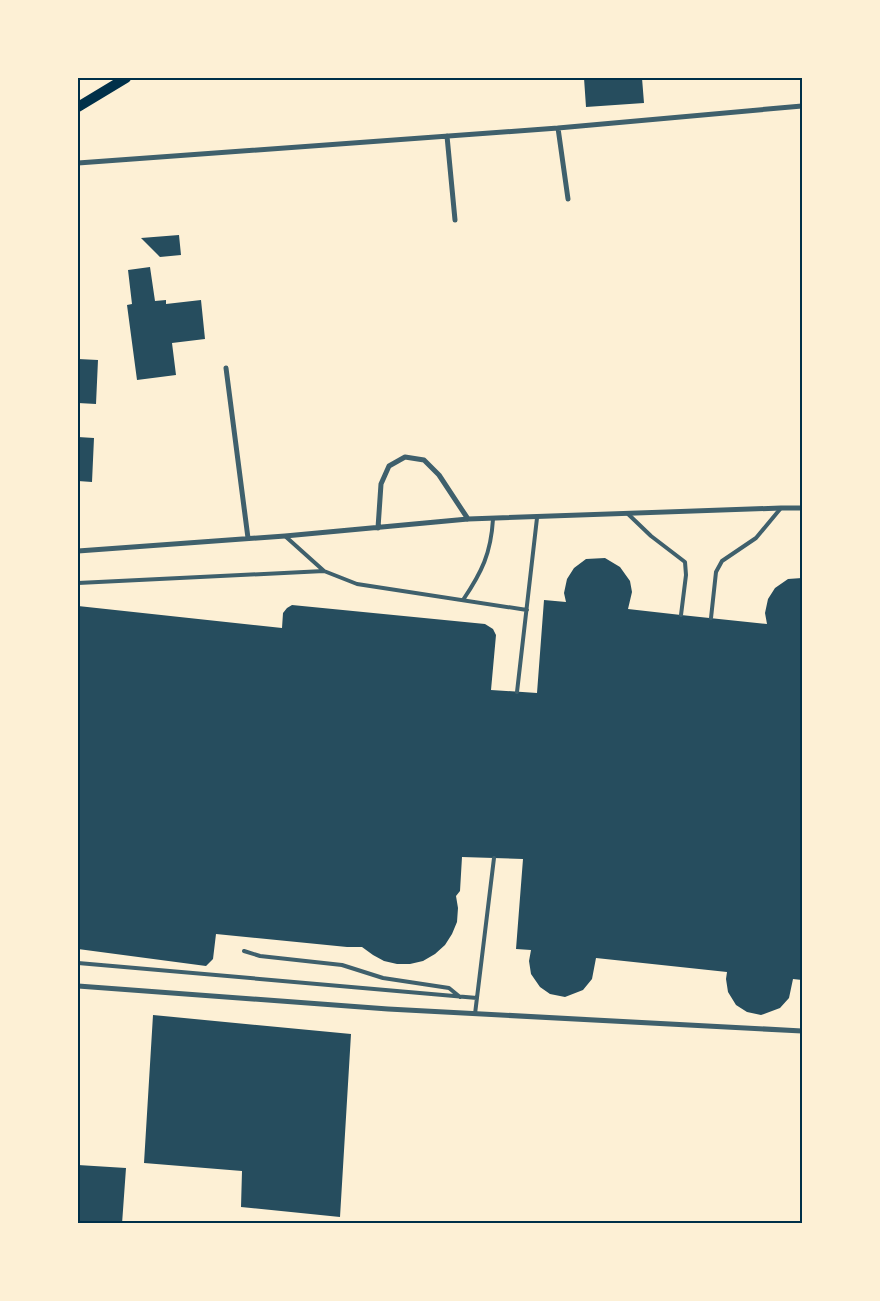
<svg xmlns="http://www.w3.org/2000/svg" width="880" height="1301" font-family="'Roboto Serif',serif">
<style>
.building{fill:#264d5e}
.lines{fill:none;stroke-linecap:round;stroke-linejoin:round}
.service{stroke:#3f606c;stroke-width:4}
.minor{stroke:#3f606c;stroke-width:5}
.secondary{stroke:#003049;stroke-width:10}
.neatline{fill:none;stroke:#003049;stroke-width:2}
</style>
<rect width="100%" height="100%" fill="#fdf0d5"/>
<path class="building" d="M584,78H642L644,103L586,107Z
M179,235L181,255L160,257L141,238Z
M150,267L155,301L166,300V304L201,300L205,339L172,343L176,375L137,380L127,305L132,304L128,270Z
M78,359L98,360L96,404L78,403Z
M78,437L94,438L92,482L78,481Z
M605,558L620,567L630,581L632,592L628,609L681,615L767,624L765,613L768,599L775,588L788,579L802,578V980L793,979L789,998L780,1008L761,1015L747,1012L736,1005L728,992L726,979L727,972L596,958L592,979L583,990L565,997L550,994L540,987L531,974L529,961L531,950L516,949L523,859L462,857L460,891L456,896L458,908L457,922L452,934L445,945L435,954L423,961L410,964H397L384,961L373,955L362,947H347L216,934L213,959L206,966L78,949V606L282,628L283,613L287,608L292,605L485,624L493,629L496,635L491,690L537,693L544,600L566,602L564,593L567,579L574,568L586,559Z
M153,1015L351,1034L340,1217L241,1207L242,1171L144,1163Z
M78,1165L126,1168L122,1224H78Z"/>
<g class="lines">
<path class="service" d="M627,513L651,536L685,562L686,575L681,615
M285,536L324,571L357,584L527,610
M78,583L324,571
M463,600C482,572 491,553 493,519
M711,618L716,572L722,561L756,538L781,508
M517,692L537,518
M244,951L260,956L342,965L383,978L449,988L460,997
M78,963L477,998
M475,1014L494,858"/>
<path class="minor" d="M558,128L568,199
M447,136L455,220
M78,163L558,128L802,106
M226,368L248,538
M378,528L381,484L389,466L405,457L424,460L439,475L468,519
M78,551L285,536L468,519L781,508H802
M78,986L388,1009L802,1031"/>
<path class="secondary" d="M78,107L126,78"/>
</g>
<rect width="880" height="1301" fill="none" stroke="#fdf0d5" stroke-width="158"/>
<rect x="79" y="79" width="722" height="1143" class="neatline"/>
</svg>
